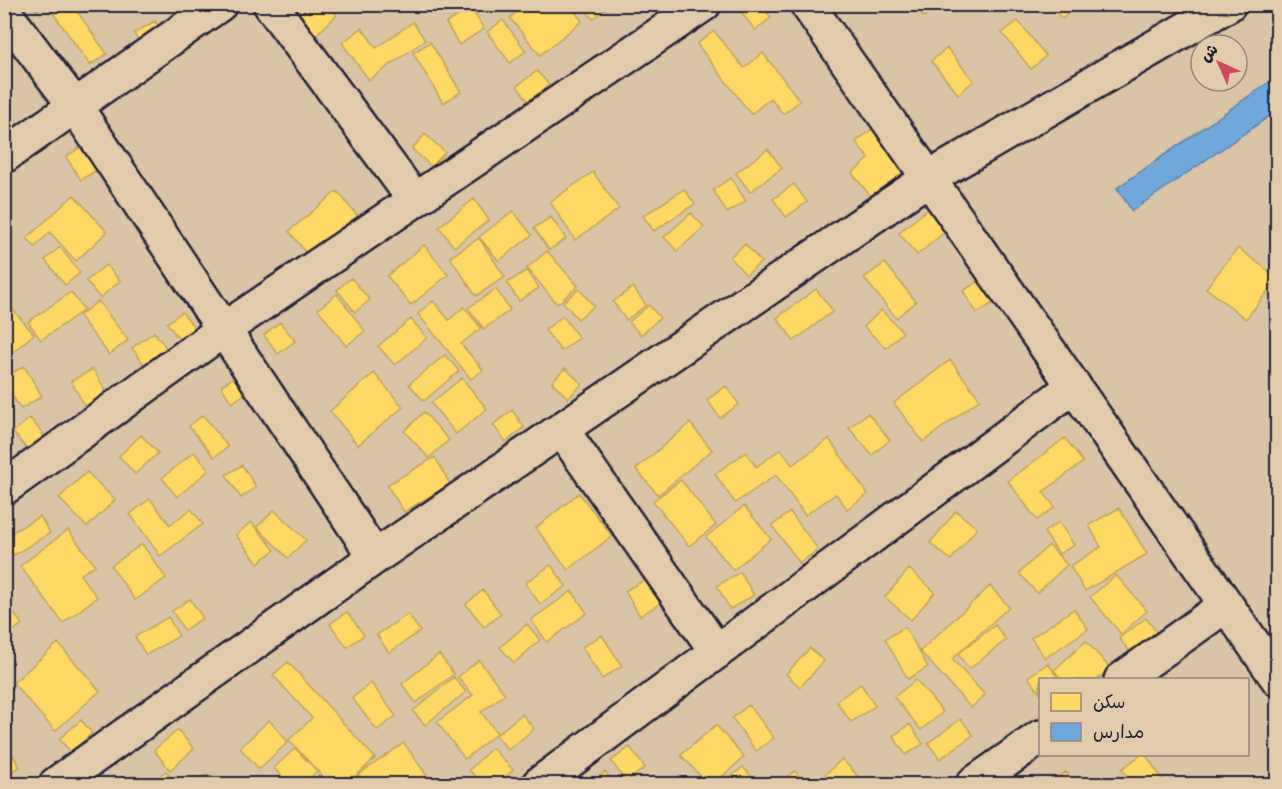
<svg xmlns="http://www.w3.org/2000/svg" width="1282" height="789" font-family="Itim,'Playpen Sans Arabic',sans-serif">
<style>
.homes{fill:#ffd966;stroke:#bda259;stroke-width:1.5}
.schools{fill:#6fa8dc;stroke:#5880ac;stroke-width:1.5}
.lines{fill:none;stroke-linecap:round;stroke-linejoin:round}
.street-casing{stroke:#22223b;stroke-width:38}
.secondary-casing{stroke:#22223b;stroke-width:38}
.street{stroke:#e1cbaa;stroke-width:33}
.secondary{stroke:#e1cbaa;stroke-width:33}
</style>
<rect width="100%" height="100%" fill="#d9c4a6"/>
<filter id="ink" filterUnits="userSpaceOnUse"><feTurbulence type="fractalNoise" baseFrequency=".0167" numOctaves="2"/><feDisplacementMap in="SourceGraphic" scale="12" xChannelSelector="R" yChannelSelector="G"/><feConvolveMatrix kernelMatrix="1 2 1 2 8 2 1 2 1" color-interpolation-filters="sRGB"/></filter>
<g filter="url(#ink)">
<path class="homes" d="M32,4H44L37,11Z
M51,4H72L107,54L90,65L48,6Z
M292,4H328L337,15L316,35L291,6Z
M374,4H393L381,14Z
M526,4H569L582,21L540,55L510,18Z
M581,4H611L593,19Z
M742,4H761L771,18L755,30L738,8Z
M915,4H941L923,17Z
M1049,4H1073L1075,8L1062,19Z
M471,8L484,29L459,45L446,23Z
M503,20L526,51L510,63L487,32Z
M155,21L169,46L148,58L134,33Z
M1018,21L1046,56L1031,69L1002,33Z
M413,22L425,40L369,80L342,43L362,28L376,48Z
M714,31L744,68L763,53L800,101L783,114L771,98L751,114L697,44Z
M430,42L461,92L443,103L413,53Z
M947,48L974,81L958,94L931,61Z
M537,71L549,85L528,101L517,86Z
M876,126L909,168L872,198L852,173L869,159L856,142Z
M425,134L445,152L432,167L412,149Z
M97,136L112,160L81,180L66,157Z
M768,149L782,168L750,192L736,173Z
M593,172L619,209L575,240L550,202Z
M731,178L746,201L727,213L713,190Z
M794,184L807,202L786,217L773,199Z
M684,189L695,204L654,231L643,216Z
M337,191L359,218L310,258L289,231Z
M74,195L107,232L76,261L50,232L35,247L27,238Z
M474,199L489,220L454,247L439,227Z
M929,208L947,230L917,255L899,233Z
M513,211L532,235L499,261L479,237Z
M691,213L704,227L677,251L664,237Z
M551,217L566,239L549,250L534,228Z
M479,238L505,277L476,296L450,257Z
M745,244L761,262L746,275L730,257Z
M424,245L448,275L411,305L387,276Z
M60,247L80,273L65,285L45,260Z
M1238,248L1278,278L1246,319L1206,288Z
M547,251L578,286L557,304L527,268Z
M885,263L916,302L896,318L864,278Z
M106,265L120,281L100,298L86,281Z
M527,270L539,288L519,301L507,283Z
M351,278L370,300L355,312L337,290Z
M982,279L995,302L977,313L963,291Z
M633,287L646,305L626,320L613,302Z
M496,289L510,310L484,329L468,308Z
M579,289L594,306L578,319L563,302Z
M816,289L833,311L794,341L777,318Z
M71,292L84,310L41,340L28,322Z
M337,294L365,331L346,346L318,309Z
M98,301L128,340L109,355L79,316Z
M433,301L449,320L464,307L481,328L461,344L483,370L471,379L418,314Z
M8,304L34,334L4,360V307Z
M649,305L660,318L641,335L629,322Z
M881,310L903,332L886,348L864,327Z
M182,312L198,332L182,343L167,323Z
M563,316L579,338L561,351L545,330Z
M411,319L427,338L395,365L378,346Z
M280,322L295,341L278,354L264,335Z
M154,332L168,350L146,367L132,348Z
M445,355L459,371L424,401L409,384Z
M950,360L980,399L923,442L894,403Z
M24,366L42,396L21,409L4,383V378Z
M565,368L582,384L568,398L552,382Z
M93,369L108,395L86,408L71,381Z
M243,371L254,387L232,403L221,386Z
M374,373L403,407L358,445L330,411Z
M462,378L487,409L456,434L431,403Z
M726,386L739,404L720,418L707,400Z
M512,410L524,427L506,442L493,425Z
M424,412L449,440L429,458L404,431Z
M868,413L890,440L872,455L849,428Z
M203,415L228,447L214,457L189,426Z
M30,418L47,439L31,454L13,432Z
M690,423L712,450L658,495L636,469Z
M141,435L158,453L135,474L119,456Z
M1065,438L1083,462L1043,492L1055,507L1037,520L1008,481Z
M829,439L868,494L847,509L836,494L805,515L776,475L735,503L715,474L746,452L756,467L781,449L792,465Z
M194,452L209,470L177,497L162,478Z
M435,457L450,484L404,512L387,485Z
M242,465L256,487L241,498L226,475Z
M87,472L115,500L87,527L59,498Z
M681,480L716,525L689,546L653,501Z
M579,493L612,536L568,570L536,528Z
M150,499L170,525L191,509L203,524L160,556L130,514Z
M744,506L771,539L733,570L706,537Z
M1119,508L1147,554L1085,591L1070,566L1101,547L1089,525Z
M274,510L306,540L288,558L257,527Z
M956,511L977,528L951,560L930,543Z
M790,512L818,549L800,563L772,526Z
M40,516L50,533L14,555L4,537Z
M251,522L275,550L258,563L236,535Z
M1059,522L1074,545L1059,554L1044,532Z
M68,530L95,565L80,575L97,597L63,623L20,566Z
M142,544L166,578L135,600L111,566Z
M1049,545L1067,565L1037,593L1019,573Z
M551,565L566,586L540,604L525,583Z
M909,569L935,592L911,620L885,597Z
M740,572L754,595L730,609L717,586Z
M1116,575L1147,611L1121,634L1090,597Z
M649,577L664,601L640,616L625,591Z
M990,586L1009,607L952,659L985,695L971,708L920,651Z
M483,590L501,614L484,627L466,604Z
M572,591L587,613L547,642L531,620Z
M190,599L203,618L184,630L172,611Z
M4,601L22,624L4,638Z
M1074,609L1088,629L1045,658L1031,638Z
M347,612L364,635L347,647L330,624Z
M408,614L420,631L389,653L377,635Z
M168,617L179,636L146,655L135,637Z
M1146,618L1161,638L1135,658L1119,638Z
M527,624L540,640L514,663L500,647Z
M995,625L1006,640L969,669L958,654Z
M905,627L928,667L908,679L885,639Z
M602,635L622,666L602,679L582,647Z
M1086,641L1110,668L1097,680H1062L1054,670Z
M58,643L100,691L55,731L13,683Z
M810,648L824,661L800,687L786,674Z
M439,654L454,674L416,703L402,684Z
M479,660L505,694L481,712L497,733L465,759L437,722L473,695L458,677Z
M288,662L375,758L352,780L356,784H329L289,740L312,718L273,675Z
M1048,663L1059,680H1040V693L1028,677Z
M454,677L466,692L425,725L413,711Z
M916,680L943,712L921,730L894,697Z
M371,683L396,716L377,730L352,698Z
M861,684L875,706L851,722L836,701Z
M749,705L774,738L756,751L732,718Z
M522,714L534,729L508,750L496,735Z
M961,719L973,735L940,759L928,743Z
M81,720L92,733L71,752L59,739Z
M269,720L288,742L259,769L240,748Z
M910,724L923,744L906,755L893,736Z
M716,725L744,757L714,784H708L681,755Z
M178,730L194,749L170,770L154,750Z
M4,740L20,767L4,775Z
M404,743L432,783L364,784L358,775Z
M630,747L645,768L626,781L611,761Z
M295,748L317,771L304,784H289L274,768Z
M492,748L513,770L498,784H483L469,770Z
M1142,754H1145L1166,784H1133L1122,769Z
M842,759L865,784H815Z
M743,767L758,784H738L731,777Z
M166,771L176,784H148Z
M795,771L805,784H782L780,782Z
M605,772L615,784H589Z
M1066,772L1075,784H1047Z
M207,774L216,784H196Z
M684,777L690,784H673Z"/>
<path class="schools" d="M1278,76V110L1132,211L1117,188Z"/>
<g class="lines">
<g class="street-casing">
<path id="street" d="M270,4L414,199
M4,12L75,106L375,557
M4,156L220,4
M562,430L717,652
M4,488L223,330L704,4
M1121,680L1226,605
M56,784L375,557L929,178L1229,4
M539,784L1074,386
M973,784L1040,737"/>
</g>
<g class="secondary-casing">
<path id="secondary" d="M807,4L1278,679"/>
</g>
<use href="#street" class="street"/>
<use href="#secondary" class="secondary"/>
</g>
</g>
<rect width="1282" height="789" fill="none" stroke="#e1cbaa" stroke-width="24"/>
<rect x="12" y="12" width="1258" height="765" fill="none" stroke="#22223b" stroke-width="2" filter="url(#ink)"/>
<rect x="1039" y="678" width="210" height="78" fill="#e1cbaa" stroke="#95877e" stroke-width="1.5"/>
<rect x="1051" y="693" width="30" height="18" fill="#ffd966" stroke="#95877e" stroke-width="1.5"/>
<text x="1093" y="708" font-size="18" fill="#22223b">سكن</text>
<rect x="1051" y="723" width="30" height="18" fill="#6fa8dc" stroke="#95877e" stroke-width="1.5"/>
<text x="1093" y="738" font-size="18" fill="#22223b">مدارس</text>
<g transform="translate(1219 63) rotate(315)"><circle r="28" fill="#e1cbaa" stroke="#95877e" stroke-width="1.5"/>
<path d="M0-4.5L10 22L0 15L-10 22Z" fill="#d1495b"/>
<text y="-9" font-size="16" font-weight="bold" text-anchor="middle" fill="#22223b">ش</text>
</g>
</svg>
